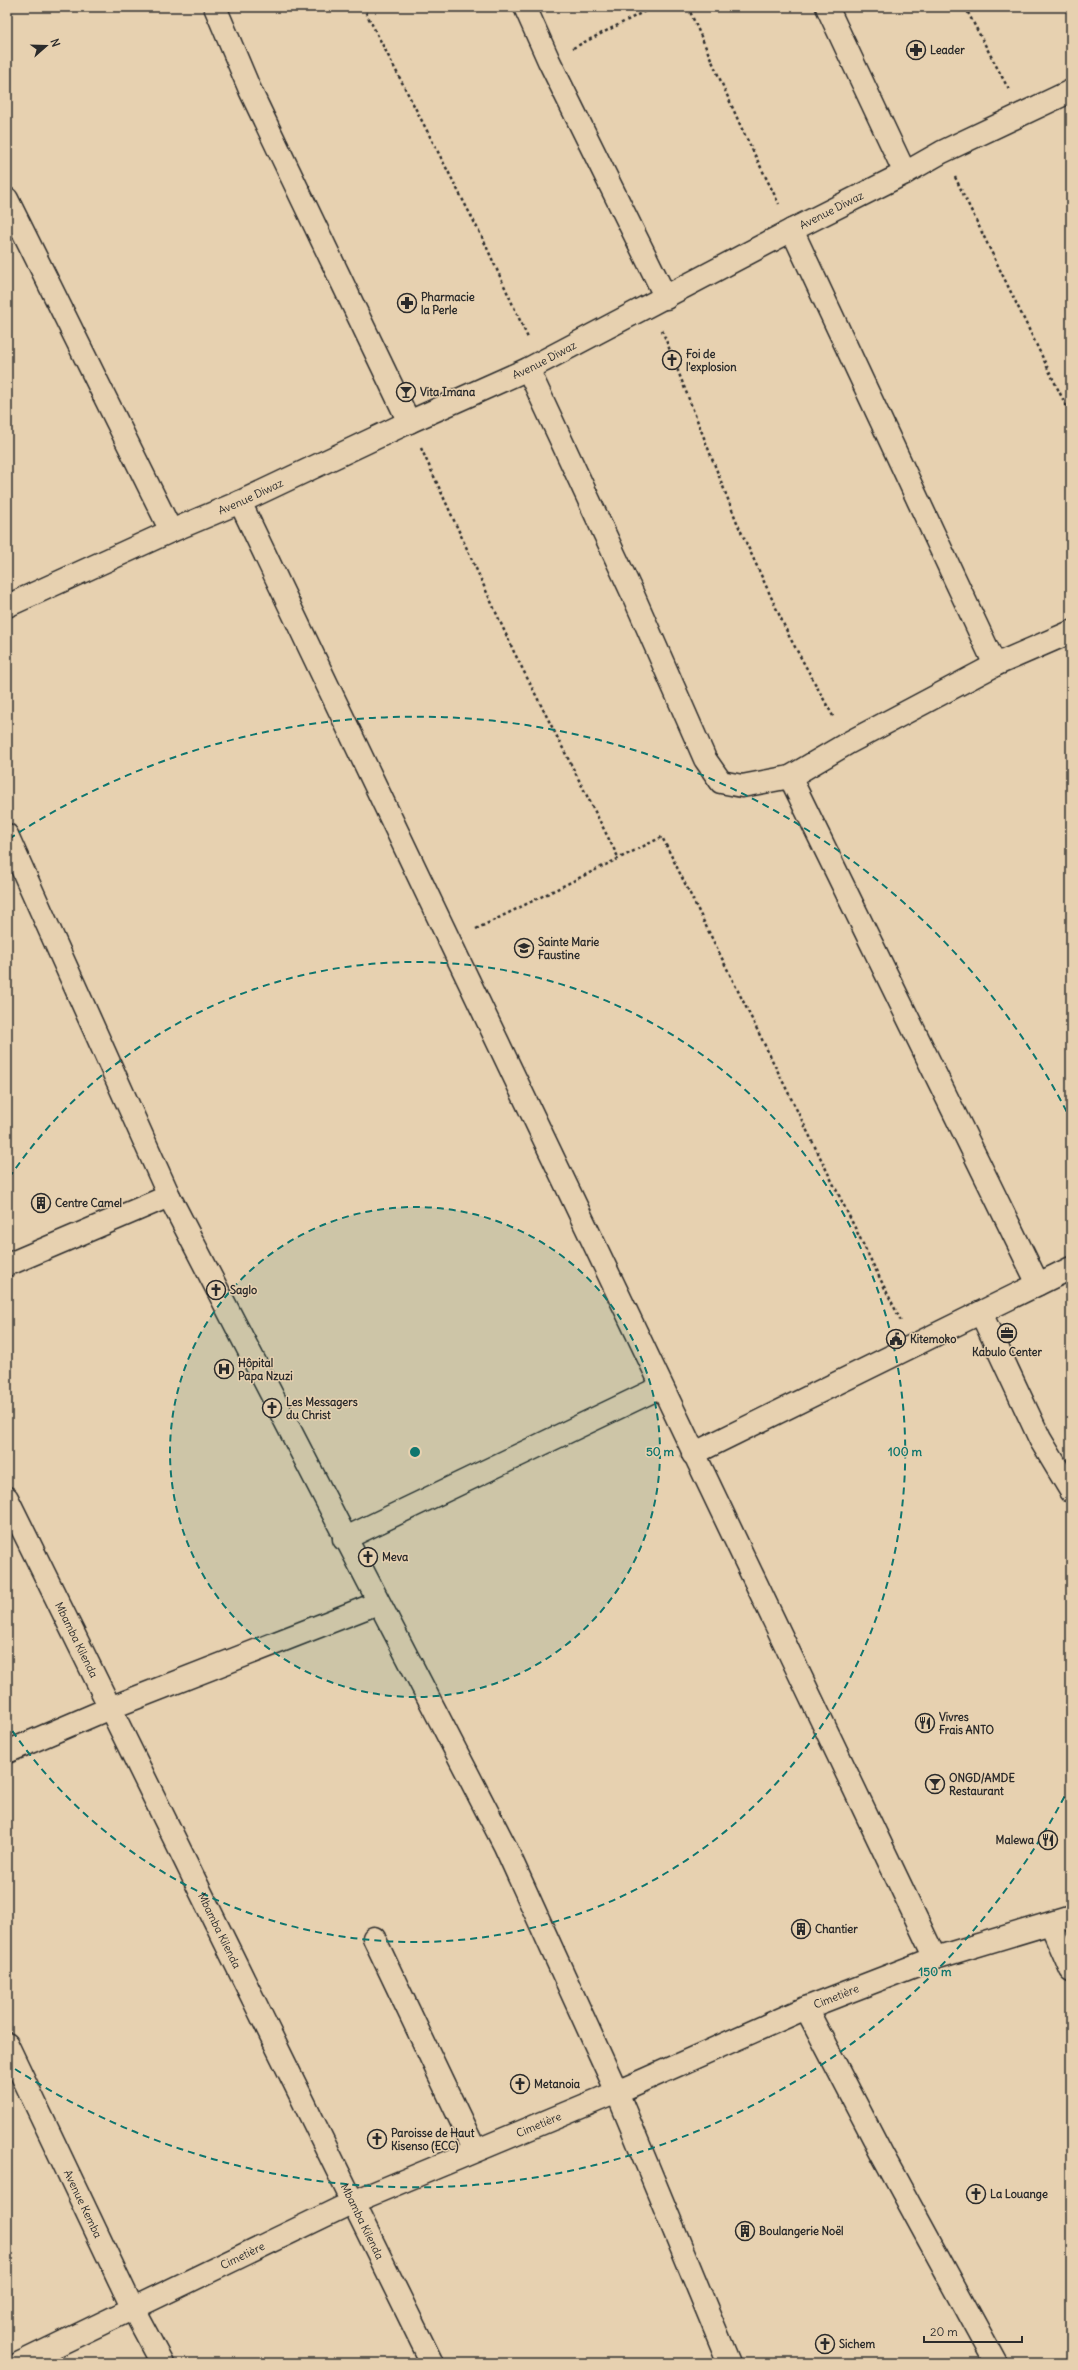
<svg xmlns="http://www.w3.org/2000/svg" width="1078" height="2370" font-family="Delius,sans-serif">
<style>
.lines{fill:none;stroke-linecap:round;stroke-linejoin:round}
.minor-casing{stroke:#2b2b2b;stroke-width:25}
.path{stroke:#2b2b2b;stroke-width:2.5;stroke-dasharray:3 3;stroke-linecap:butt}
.minor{stroke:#e7d1b0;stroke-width:22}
.ring{fill:none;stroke:#0f766e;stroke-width:2;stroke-dasharray:7 5}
.labels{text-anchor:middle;stroke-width:3;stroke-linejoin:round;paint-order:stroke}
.poi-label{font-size:11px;font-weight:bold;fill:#2b2b2b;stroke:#e7d1b0;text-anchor:start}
.street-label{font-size:11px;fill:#2b2b2b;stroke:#e7d1b0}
.centre{fill:#0f766e;stroke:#e7d1b0;stroke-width:2}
.ring-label{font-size:12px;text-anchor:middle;font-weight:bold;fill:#0f766e;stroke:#e7d1b0;stroke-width:3;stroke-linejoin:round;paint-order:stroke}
</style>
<rect width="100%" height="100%" fill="#e7d1b0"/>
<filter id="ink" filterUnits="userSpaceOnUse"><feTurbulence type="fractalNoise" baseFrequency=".025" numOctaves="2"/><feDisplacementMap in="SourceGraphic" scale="8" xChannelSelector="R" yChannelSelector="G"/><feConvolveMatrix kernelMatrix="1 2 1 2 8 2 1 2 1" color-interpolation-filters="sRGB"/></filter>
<g filter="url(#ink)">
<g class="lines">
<g class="minor-casing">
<g id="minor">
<path d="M215,7L250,90L409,422"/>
<path d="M525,7L549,61L666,298"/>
<path d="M827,7L905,173"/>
<path d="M7,199L171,531"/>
<path d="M792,230L995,665L1071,632"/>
<path d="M528,369L634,597L705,759L721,782L742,786L790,777L1038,1284"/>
<path d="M240,502L935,1958"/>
<path id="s1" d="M7,606L171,531L240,502L409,422L528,369L792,230L905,173L942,152L1071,91"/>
<path d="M790,777L848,743L995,665"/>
<path d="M7,835L169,1196L505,1846L617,2092L729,2363"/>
<path d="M7,1265L169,1196"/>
<path d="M981,1313L1040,1439L1071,1491"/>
<path d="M693,1454L1071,1268"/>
<path id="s2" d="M7,1498L432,2363"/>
<path d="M344,1539L661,1387"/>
<path d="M7,1752L110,1708L378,1603"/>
<path d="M1051,1924L1071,1970"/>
<path d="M374,1938L475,2150"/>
<path d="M806,2008L882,2154L996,2363"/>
<path id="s3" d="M7,2044L132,2307L162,2363"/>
<path id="s4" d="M20,2363L353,2202L617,2092L806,2008L935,1958L1071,1917"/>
</g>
</g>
<path class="path" d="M363,7L482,237L528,338
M688,7L742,129L779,204
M965,7L1009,90
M573,48L653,7
M955,177L1071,416
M662,330L738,525L789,636L834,718
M421,448L514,652L618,857
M476,929L662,837L901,1321"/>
<use href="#minor" class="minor"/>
</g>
</g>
<circle cx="415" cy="1452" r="245" fill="#0f766e" fill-opacity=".12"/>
<g class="ring">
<circle cx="415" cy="1452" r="245"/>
<path d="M9 1178A490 490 0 1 1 9 1726"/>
<path d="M1070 1786A735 735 0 0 1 9 2065M9 839A735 735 0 0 1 1070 1118"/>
</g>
<defs>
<g id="pharmacy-ring" transform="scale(1)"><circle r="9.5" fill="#e7d1b0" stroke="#2b2b2b" stroke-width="1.5"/><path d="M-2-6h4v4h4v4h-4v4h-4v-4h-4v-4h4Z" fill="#2b2b2b"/></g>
<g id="church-ring" transform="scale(1)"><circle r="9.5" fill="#e7d1b0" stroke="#2b2b2b" stroke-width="1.5"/><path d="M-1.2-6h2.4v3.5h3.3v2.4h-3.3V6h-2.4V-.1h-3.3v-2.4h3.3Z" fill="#2b2b2b"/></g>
<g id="bar-ring" transform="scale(1)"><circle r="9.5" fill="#e7d1b0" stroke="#2b2b2b" stroke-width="1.5"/><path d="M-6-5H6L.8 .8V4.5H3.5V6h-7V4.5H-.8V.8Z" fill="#2b2b2b"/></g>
<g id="school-ring" transform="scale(1)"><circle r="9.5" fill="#e7d1b0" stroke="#2b2b2b" stroke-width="1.5"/><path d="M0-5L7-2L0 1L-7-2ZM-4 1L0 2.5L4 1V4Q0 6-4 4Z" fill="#2b2b2b"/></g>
<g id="building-ring" transform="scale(1)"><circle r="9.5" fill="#e7d1b0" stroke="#2b2b2b" stroke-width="1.5"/><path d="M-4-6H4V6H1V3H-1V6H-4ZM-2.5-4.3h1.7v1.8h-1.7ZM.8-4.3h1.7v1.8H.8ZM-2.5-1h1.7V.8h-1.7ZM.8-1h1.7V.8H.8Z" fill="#2b2b2b"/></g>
<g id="office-ring" transform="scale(1)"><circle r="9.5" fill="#e7d1b0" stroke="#2b2b2b" stroke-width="1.5"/><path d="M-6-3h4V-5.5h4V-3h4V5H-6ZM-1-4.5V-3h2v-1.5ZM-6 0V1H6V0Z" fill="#2b2b2b"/></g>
<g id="civic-ring" transform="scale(1)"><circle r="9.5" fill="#e7d1b0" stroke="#2b2b2b" stroke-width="1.5"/><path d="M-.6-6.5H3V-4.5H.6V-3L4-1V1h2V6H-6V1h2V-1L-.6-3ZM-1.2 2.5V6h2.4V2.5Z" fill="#2b2b2b"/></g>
<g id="hospital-ring" transform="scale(1)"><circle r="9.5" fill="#e7d1b0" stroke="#2b2b2b" stroke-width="1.5"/><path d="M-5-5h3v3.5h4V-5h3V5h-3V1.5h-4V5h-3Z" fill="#2b2b2b"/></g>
<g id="restaurant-ring" transform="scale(1)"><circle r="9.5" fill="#e7d1b0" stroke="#2b2b2b" stroke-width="1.5"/><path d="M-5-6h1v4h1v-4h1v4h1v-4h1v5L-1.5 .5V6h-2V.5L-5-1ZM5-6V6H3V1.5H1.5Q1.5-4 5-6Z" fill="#2b2b2b"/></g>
</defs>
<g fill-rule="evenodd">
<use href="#pharmacy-ring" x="916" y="50"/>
<use href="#pharmacy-ring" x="407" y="303"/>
<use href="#church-ring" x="672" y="360"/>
<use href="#bar-ring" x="406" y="392"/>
<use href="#school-ring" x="524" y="948"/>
<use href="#building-ring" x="41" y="1203"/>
<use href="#church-ring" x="216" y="1290"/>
<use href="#office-ring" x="1007" y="1333"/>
<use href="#civic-ring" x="896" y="1339"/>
<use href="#hospital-ring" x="224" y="1369"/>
<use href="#church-ring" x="272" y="1408"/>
<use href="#church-ring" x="368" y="1557"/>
<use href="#restaurant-ring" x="925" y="1723"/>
<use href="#bar-ring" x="935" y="1784"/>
<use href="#restaurant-ring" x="1048" y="1840"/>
<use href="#building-ring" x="801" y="1929"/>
<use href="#church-ring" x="520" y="2084"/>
<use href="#church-ring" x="377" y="2139"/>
<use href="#church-ring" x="976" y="2194"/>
<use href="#building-ring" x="745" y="2231"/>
<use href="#church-ring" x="825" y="2344"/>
</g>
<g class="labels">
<g class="poi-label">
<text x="930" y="54">Leader</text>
<text x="421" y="301">Pharmacie<tspan x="421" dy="13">la Perle</tspan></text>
<text x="686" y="358">Foi de<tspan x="686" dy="13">l'explosion</tspan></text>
<text x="420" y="396">Vita Imana</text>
<text x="538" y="946">Sainte Marie<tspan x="538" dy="13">Faustine</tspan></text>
<text x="55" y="1207">Centre Camel</text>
<text x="230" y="1294">Saglo</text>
<text x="910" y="1343">Kitemoko</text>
<text x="1007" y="1356" text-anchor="middle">Kabulo Center</text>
<text x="238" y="1367">Hôpital<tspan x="238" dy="13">Papa Nzuzi</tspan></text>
<text x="286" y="1406">Les Messagers<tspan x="286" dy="13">du Christ</tspan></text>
<text x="382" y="1561">Meva</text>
<text x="939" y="1721">Vivres<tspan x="939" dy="13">Frais ANTO</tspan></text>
<text x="949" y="1782">ONGD/AMDE<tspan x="949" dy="13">Restaurant</tspan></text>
<text x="1034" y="1844" text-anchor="end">Malewa</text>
<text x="815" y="1933">Chantier</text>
<text x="534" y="2088">Metanoia</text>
<text x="391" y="2137">Paroisse de Haut<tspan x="391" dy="13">Kisenso (ECC)</tspan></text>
<text x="990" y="2198">La Louange</text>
<text x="759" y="2235">Boulangerie Noël</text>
<text x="839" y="2348">Sichem</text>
</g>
<g class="street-label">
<text dy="4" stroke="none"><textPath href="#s1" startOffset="915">Avenue Diwaz</textPath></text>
<text dy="4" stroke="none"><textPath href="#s1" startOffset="591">Avenue Diwaz</textPath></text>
<text dy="4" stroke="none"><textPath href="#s1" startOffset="267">Avenue Diwaz</textPath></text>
<text dy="4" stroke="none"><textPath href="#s2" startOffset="158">Mbamba Kilenda</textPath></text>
<text dy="4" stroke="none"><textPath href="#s2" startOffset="482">Mbamba Kilenda</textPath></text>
<text dy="4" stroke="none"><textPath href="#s4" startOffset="895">Cimetière</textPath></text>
<text dy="4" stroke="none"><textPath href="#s4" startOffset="571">Cimetière</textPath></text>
<text dy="4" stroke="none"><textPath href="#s3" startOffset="177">Avenue Kemba</textPath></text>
<text dy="4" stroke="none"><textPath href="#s2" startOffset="806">Mbamba Kilenda</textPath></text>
<text dy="4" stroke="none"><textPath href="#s4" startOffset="247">Cimetière</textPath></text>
</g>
</g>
<circle cx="415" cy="1452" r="6" class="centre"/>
<g class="ring-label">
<text x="660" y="1456">50 m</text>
<text x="905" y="1456">100 m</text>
<text x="935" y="1976">150 m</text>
</g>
<rect width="1078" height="2370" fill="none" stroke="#e7d1b0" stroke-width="24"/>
<rect x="12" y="12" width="1054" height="2346" fill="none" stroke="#2b2b2b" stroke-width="1.5" filter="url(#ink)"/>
<g transform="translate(46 46) rotate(70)" stroke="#e7d1b0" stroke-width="3" paint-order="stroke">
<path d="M0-3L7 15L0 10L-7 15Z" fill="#2b2b2b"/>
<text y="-6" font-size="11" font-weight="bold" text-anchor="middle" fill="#2b2b2b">N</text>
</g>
<path d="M924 2336v6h98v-6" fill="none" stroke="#2b2b2b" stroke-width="2"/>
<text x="930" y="2336" font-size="12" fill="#2b2b2b" stroke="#e7d1b0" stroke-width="3" paint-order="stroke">20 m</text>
</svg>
